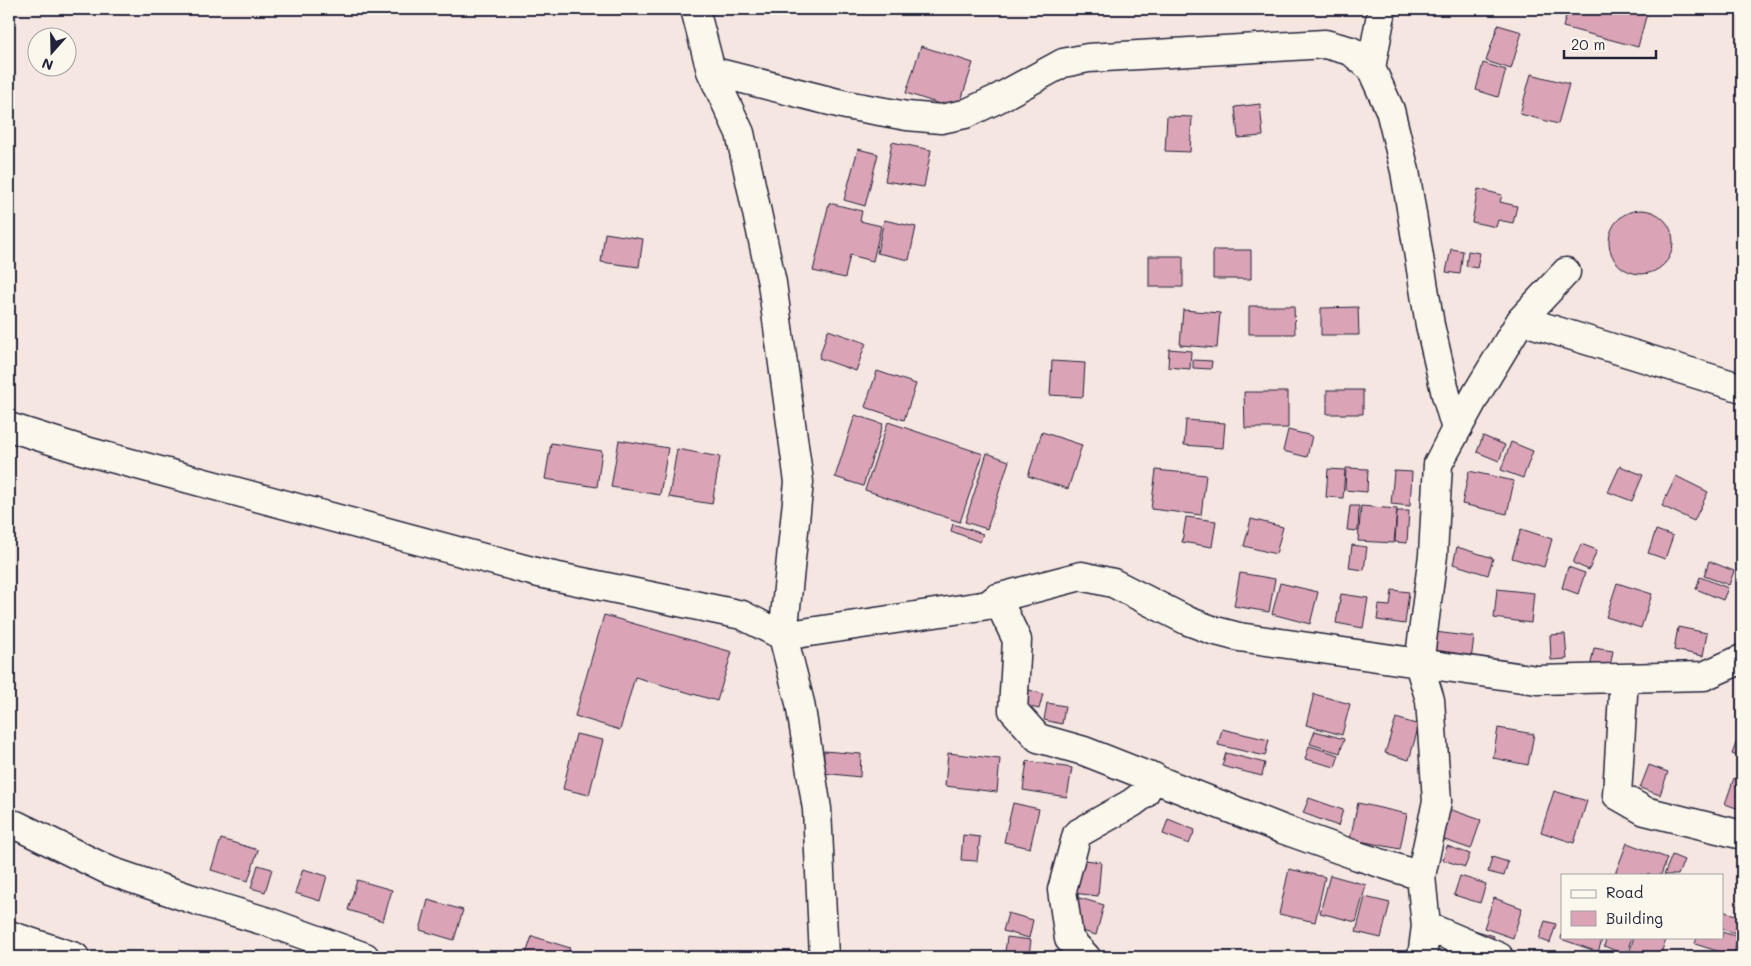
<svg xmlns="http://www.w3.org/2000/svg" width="1751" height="966" font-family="Mali,sans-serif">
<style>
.building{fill:#dba3b6;stroke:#22223b}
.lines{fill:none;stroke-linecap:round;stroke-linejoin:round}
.minor-casing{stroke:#22223b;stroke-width:31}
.minor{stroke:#fbf7ec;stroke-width:28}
</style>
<rect width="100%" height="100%" fill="#f5e6e1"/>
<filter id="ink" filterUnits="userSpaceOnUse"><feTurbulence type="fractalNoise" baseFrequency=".02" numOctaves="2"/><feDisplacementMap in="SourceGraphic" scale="10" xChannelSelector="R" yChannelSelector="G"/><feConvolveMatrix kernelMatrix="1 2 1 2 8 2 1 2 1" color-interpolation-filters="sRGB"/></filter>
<g filter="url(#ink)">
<path class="building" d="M1568,9H1648L1638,47L1563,27Z
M1498,25L1522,32L1511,69L1486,61Z
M921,46L973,63L958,110L906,93Z
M1483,63L1506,70L1498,97L1476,90Z
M1531,74L1569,84L1558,124L1520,114Z
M1260,104L1263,136L1238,138L1235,107Z
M1167,116L1192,117L1190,152L1165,151Z
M892,142L931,150L924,187L885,181Z
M858,149L878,154L865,206L844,200Z
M1478,189L1502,195L1500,202L1517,206L1513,223L1498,220L1496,227L1472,222Z
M829,203L862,211L860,221L881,226L873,261L850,255L845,278L813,271Z
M1609 242a32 32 0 1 1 64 0a32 32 0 1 1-64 0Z
M884,220L916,227L909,260L877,253Z
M605,233L643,239L639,267L601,262Z
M1451,249L1463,251L1460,274L1446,272Z
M1213,250H1251V279H1213Z
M1468,251L1480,253L1477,268L1466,266Z
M1149,256H1183V287H1149Z
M1249,306H1294L1295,334H1249Z
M1358,307L1359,335H1321V308Z
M1183,310L1220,313L1217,348L1180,345Z
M828,330L866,343L856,371L819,358Z
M1169,349L1191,351L1190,369L1168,367Z
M1193,360L1212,361L1211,369L1193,368Z
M1052,361L1085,363L1083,397L1050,395Z
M877,371L916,384L904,420L865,407Z
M1327,390H1363V414H1327Z
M1244,392H1288V428H1245Z
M855,415L883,424L863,486L835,477Z
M1186,420L1225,423L1223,448L1184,445Z
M888,422L983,454L960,522L865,490Z
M1288,430L1312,436L1307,457L1283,451Z
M1042,432L1082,445L1068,489L1028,476Z
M1483,436L1505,445L1499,461L1477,452Z
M619,440L668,448L660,495L611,487Z
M1511,442L1533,451L1523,478L1501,470Z
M551,443L602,451L597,487L545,479Z
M677,449L720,457L712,504L669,497Z
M987,453L1009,461L987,529L965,522Z
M1620,466L1643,475L1632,501L1608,492Z
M1346,468L1368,469L1367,492L1345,490Z
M1328,469L1345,470L1343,498L1326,497Z
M1156,470L1206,475L1201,515L1151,509Z
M1394,471L1412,472L1410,506L1391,504Z
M1469,471L1514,481L1507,514L1462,504Z
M1676,476L1708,492L1694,521L1662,506Z
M1350,506H1359L1358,531L1347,530Z
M1361,506L1397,509L1394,543L1358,541Z
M1397,511H1409L1407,543L1395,542Z
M1186,517L1216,521L1212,547L1182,542Z
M1251,519L1283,527L1276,554L1244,546Z
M953,524L983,534L980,542L951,531Z
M1521,529L1552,539L1544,567L1512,558Z
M1656,530L1673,536L1665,559L1648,553Z
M1581,544L1597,550L1589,570L1573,563Z
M1352,545L1367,547L1364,570L1349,568Z
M1457,547L1493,558L1488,575L1453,564Z
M1709,561L1734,571L1729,585L1704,576Z
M1568,567L1585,573L1578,594L1562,588Z
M1240,573L1275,579L1269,612L1234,606Z
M1700,577L1728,588L1723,600L1696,589Z
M1280,583L1318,592L1310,624L1272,614Z
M1617,583L1652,594L1641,628L1606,617Z
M1497,589L1534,593L1531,623L1494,618Z
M1392,590L1409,592L1405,624L1377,620L1379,605L1390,606Z
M1341,594L1368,598L1363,628L1336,623Z
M604,615L732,652L717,701L635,677L620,730L575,716Z
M1678,627L1707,633L1703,656L1674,650Z
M1435,632L1474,637L1470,668L1431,663Z
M1565,634L1567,659L1551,660L1550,635Z
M1594,648L1613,651L1609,672L1590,668Z
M1026,689L1043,694L1039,709L1022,705Z
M1314,694L1350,704L1342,735L1306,725Z
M1047,703L1065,706L1062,724L1044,720Z
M1396,718L1419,725L1409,760L1385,753Z
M1742,727V758L1732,754Z
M1498,728L1534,734L1528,765L1493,758Z
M1222,729L1269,740L1265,756L1218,745Z
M1315,731L1344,739L1340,753L1310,744Z
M576,734L603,740L589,795L563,789Z
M1309,746L1339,755L1335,767L1305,759Z
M824,751L861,754L860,777L823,773Z
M948,753L1000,759L997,792L945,786Z
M1226,753L1265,763L1262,776L1222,766Z
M1027,761L1072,768L1067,797L1023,790Z
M1649,765L1668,772L1660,795L1640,788Z
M1734,778L1742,781V810L1725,804Z
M1554,791L1587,801L1574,843L1541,832Z
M1309,798L1343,810L1338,826L1303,813Z
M1013,803L1039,809L1030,848L1004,842Z
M1358,803L1407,814L1400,849L1350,839Z
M1446,808L1481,820L1471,849L1442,839L1448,823L1441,821Z
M1168,819L1195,830L1189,844L1163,834Z
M963,835L980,837L977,861L961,860Z
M221,839L258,850L248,881L211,870Z
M1627,843L1667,858L1661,875L1615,874Z
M1447,846L1470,854L1465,867L1443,860Z
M1672,855L1684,860L1678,875H1664Z
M1492,857L1508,862L1504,876L1488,872Z
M1077,859L1101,862L1098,896L1073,893Z
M258,865L272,869L265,892L251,888Z
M303,869L327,876L320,901L295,893Z
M1289,869L1325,877L1315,922L1279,914Z
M1330,875L1366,885L1356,922L1320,913Z
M1460,876L1486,884L1480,903L1454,895Z
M357,880L392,890L383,921L348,910Z
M1076,897L1104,905L1096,935L1068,927Z
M1365,897L1390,903L1381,938L1356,932Z
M1494,898L1522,908L1513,938L1484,928Z
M428,900L463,910L454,940L420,930Z
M1722,911L1742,917L1739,934L1722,929Z
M1008,913L1033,920L1029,938L1003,931Z
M1545,921L1556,924L1550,943L1539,939Z
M1471,929L1494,936L1491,946L1468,939Z
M1722,932L1739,937L1733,956L1695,944L1697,937H1722Z
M1562,934V937H1603L1598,952L1561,939Z
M532,936L570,948L567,957H525Z
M1007,937L1031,940L1029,955L1005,952Z
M1607,937H1632L1626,955L1604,946Z
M1634,937H1652L1665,941L1660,957H1628Z
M1124,953L1141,957H1123Z"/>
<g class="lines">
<g class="minor-casing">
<path id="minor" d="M695,9L711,71L740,133L772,283L799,482L783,636L800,703L817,809L824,957
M1371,68L1382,9
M711,71L846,105L907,116L941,119L965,114L997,99L1063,63L1088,58L1325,44L1351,51L1371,68L1390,110L1405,171L1430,325L1446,395L1456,429L1438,464
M1521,320L1742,388
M9,427L82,450L539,573L742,615L783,636L988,605L997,598L1081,576L1113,583L1188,621L1212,630L1239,637L1537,680L1704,676L1742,659
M997,598L1017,640L1013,710L1038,738L1084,751L1282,829L1358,856L1421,876
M1624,678L1617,795L1645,811L1742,835
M16,825L110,871L195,900L268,922L365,957
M1426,926L1499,957
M9,935L75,957
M1086,957L1069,939L1062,890L1077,834L1132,803L1144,794L1154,777
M1422,957L1426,926L1421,876L1437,801L1430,700L1419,664L1433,555L1438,464L1477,393L1521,320L1566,272"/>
</g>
<use href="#minor" class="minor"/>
</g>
</g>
<rect width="1751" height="966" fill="none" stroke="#fbf7ec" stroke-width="30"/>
<rect x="15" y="15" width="1721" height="936" fill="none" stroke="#22223b" stroke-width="2" filter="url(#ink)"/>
<rect x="1561" y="874" width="162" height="65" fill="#fbf7ec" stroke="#a4a2a5"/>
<rect x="1571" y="890" width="25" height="8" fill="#fbf7ec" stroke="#a4a2a5"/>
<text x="1606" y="898" font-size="15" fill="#22223b">Road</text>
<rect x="1571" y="911" width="25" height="15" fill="#dba3b6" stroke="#a4a2a5"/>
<text x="1606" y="924" font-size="15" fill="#22223b">Building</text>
<g transform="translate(52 52) rotate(200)"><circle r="24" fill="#fbf7ec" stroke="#a4a2a5"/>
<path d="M0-4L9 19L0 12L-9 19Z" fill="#22223b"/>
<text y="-8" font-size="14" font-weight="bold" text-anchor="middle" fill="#22223b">N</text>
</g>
<path d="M1564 50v8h92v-8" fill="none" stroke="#22223b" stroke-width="2.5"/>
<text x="1571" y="50" font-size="15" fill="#22223b" stroke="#fbf7ec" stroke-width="4" paint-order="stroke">20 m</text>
</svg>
